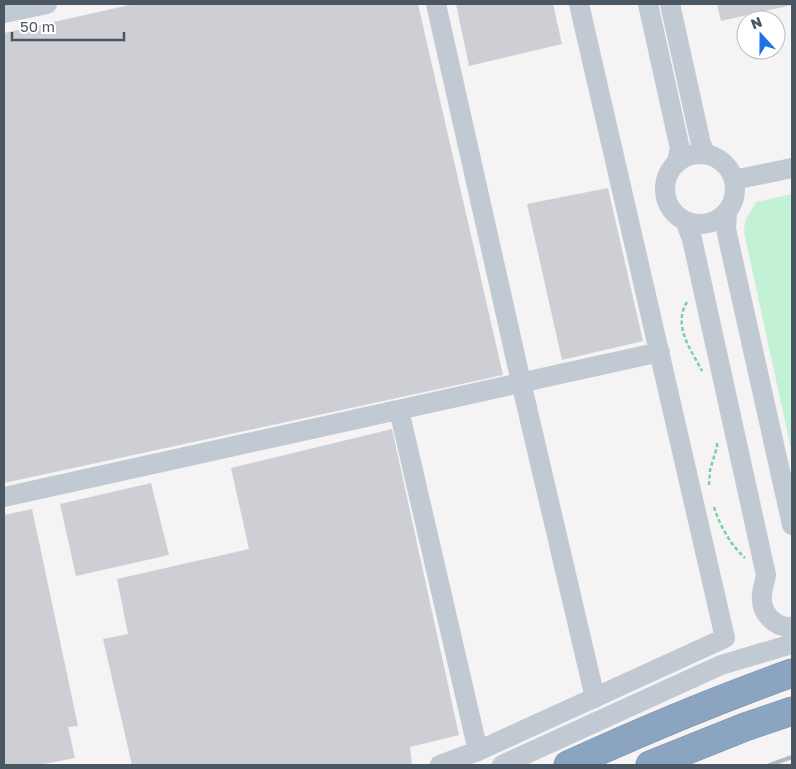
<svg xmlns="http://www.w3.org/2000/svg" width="796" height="769" font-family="'Golos Text',sans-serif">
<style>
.green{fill:#c3f1d5}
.building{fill:#cdcfd5}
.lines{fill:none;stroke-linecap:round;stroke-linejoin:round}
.highway-casing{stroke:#7690ad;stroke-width:29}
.path{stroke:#7ad0a6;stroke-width:2.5;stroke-dasharray:4 2.5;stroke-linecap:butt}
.minor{stroke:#c1cad2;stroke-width:20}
.highway{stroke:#8ba5c1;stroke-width:28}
.rail{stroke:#b5b8bd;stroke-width:4}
</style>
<rect width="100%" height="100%" fill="#f5f3f3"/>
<path class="green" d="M792,194V454L744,232L745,221L756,202Z"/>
<path class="building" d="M134,4H418L503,375L4,483V33Z
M456,4H553L562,44L469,66Z
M717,4H792V5L721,21Z
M608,188L643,341L562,360L527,204Z
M392,429L459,735L410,747L412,765H132L103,639L128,634L117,579L249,549L231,468Z
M151,483L169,555L76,576L60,504Z
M32,509L78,726L68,727L75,758L39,765H4V515Z"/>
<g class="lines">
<g class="highway-casing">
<path id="highway" d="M568,765C642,731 716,700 792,673
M650,765L745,727L792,711"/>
</g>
<path class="path" d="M687,302C672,326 692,351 702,371
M709,485L710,470L717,447V442
M714,507C720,526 730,544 745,558"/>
<path class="minor" d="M436,4L521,382L595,698
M648,4L680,149L677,161
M670,4L701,144L706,154
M4,13L47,4
M665 189a35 35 0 1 1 70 0a35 35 0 1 1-70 0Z
M734,180L792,168
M727,211L726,229L792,525
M685,221L692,239L766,575C765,582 762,588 762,595C760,613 775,628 792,627
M399,410L478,751
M4,497L660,352
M440,765L478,751L725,638L579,4
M502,765L721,665L792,644"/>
<use href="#highway" class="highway"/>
<path class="rail" d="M770,765L792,757"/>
</g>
<rect width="796" height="769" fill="none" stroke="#4a5661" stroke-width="10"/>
<g transform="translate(761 35) rotate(339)"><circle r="24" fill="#ffffff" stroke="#b7bbc0"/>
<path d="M0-4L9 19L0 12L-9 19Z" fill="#1a73e8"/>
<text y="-8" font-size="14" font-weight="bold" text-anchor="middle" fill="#4a5661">N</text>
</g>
<path d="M12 32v8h112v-8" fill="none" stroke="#4a5661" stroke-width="2.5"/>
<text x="20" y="32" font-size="15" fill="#4a5661" stroke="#ffffff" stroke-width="4" paint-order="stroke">50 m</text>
</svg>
